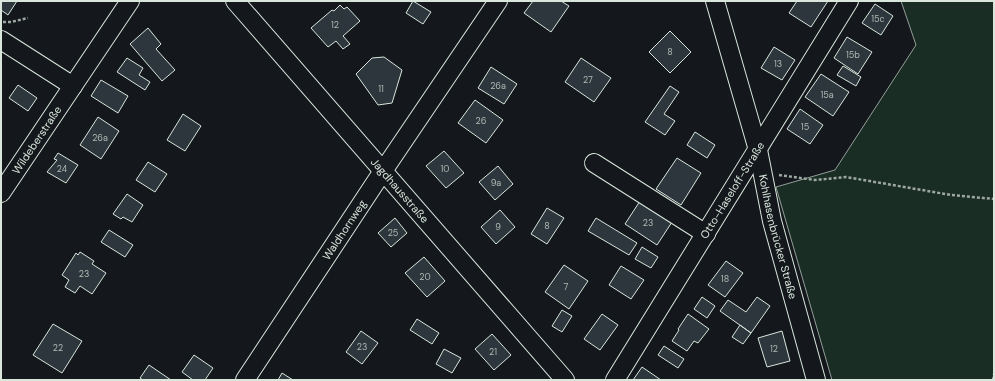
<svg xmlns="http://www.w3.org/2000/svg" width="995" height="381" font-family="'DM Sans',sans-serif">
<style>
.green{fill:#1a2d24;stroke:#939e99}
.building{fill:#2c363c;stroke:#d8e6dc}
.lines{fill:none;stroke-linecap:round;stroke-linejoin:round}
.minor-casing{stroke:#d8e6dc;stroke-width:20}
.path{stroke:#9da8a2;stroke-width:2.5;stroke-dasharray:3 2;stroke-linecap:butt}
.minor{stroke:#14181c;stroke-width:18}
.labels{text-anchor:middle;stroke-width:3;stroke-linejoin:round;paint-order:stroke}
.number-label{font-size:9px;fill:#adbab4}
.street-label{font-size:11px;fill:#d8e6dc;stroke:#14181c}
</style>
<rect width="100%" height="100%" fill="#14181c"/>
<path class="green" d="M901,1H994V380H832L776,187L835,170L916,45Z"/>
<path class="building" d="M1,1H17L8,15L1,10Z
M413,1L431,12L423,24L406,13Z
M533,1H561L569,6L551,32L524,13Z
M797,1H828L811,27L789,13Z
M875,4L893,16L881,35L862,23Z
M340,5L344,9L347,7L360,21L343,36L350,44L343,49L336,41L328,47L311,28L332,10L334,11Z
M148,28L161,44L156,49L175,70L162,81L130,44Z
M670,31L691,52L670,73L649,52Z
M847,37L872,52L858,74L834,58Z
M774,47L795,60L782,80L761,68Z
M384,57L402,70L392,103L378,105L356,74L372,58Z
M127,58L143,68L139,75L150,82L145,90L117,72Z
M581,58L611,78L594,102L565,82Z
M843,66L861,77L856,86L837,75Z
M491,67L517,84L504,104L478,88Z
M821,74L849,92L833,116L805,97Z
M101,80L128,96L118,113L91,96Z
M18,85L37,98L28,111L9,98Z
M670,86L679,92L664,114L675,121L665,135L645,122Z
M475,100L503,120L486,143L458,123Z
M800,109L823,125L810,144L787,129Z
M183,114L201,126L185,151L167,140Z
M98,117L119,131L101,159L80,145Z
M695,132L715,145L707,158L687,145Z
M444,151L464,173L446,188L426,166Z
M58,153L78,165L66,183L47,172L57,160L54,159Z
M677,158L701,173L681,205L656,189Z
M148,162L167,174L155,192L136,180Z
M498,166L513,184L495,200L479,182Z
M127,194L143,205L132,222L123,217L121,219L113,214Z
M640,201L672,222L657,245L625,224Z
M547,208L564,218L547,244L531,234Z
M500,210L515,227L496,244L481,227Z
M395,218L407,233L391,247L378,233Z
M596,218L637,243L629,255L588,231Z
M109,230L133,245L125,257L101,242Z
M642,247L658,257L651,268L635,259Z
M80,252L94,261L92,264L106,273L92,294L80,286L75,293L65,287L69,280L62,275L76,253L78,255Z
M424,257L445,281L427,297L405,273Z
M726,261L743,273L725,297L708,285Z
M564,265L588,281L569,309L545,292Z
M621,266L644,280L631,299L609,285Z
M702,297L715,306L707,318L694,309Z
M757,297L770,306L751,333L720,311L728,300L746,312Z
M562,310L572,316L562,332L552,326Z
M602,314L618,325L600,350L584,339Z
M688,314L709,329L698,343L694,341L687,351L672,341L679,330L678,329Z
M417,319L439,333L432,344L410,330Z
M53,324L82,341L62,373L33,355Z
M740,325L751,333L743,344L732,337Z
M361,331L378,343L362,364L346,352Z
M782,331L790,361L767,367L758,338Z
M492,334L511,355L494,370L475,349Z
M664,346L684,359L678,368L658,355Z
M444,349L461,358L452,373L436,364Z
M194,355L213,368L205,380H193L182,372Z
M149,365L171,380H143L140,378Z
M642,367L661,380H633Z
M282,373L293,380H278Z"/>
<g class="lines">
<g class="minor-casing">
<g id="minor">
<path id="s1" d="M235,1L565,380"/>
<path id="s2" d="M715,1L758,150L772,221L816,380"/>
<path d="M1,40L73,86"/>
<path d="M594,163L706,234"/>
<path id="s3" d="M1,193L130,1"/>
<path id="s4" d="M245,380L383,171L498,1"/>
<path id="s5" d="M615,380L849,1"/>
</g>
</g>
<path class="path" d="M3,22H11L28,18
M779,175L815,180L846,177L951,195L994,199
M993,380L994,374"/>
<use href="#minor" class="minor"/>
</g>
<g class="labels">
<g class="number-label">
<text x="878" y="22">15c</text>
<text x="335" y="28">12</text>
<text x="670" y="55">8</text>
<text x="853" y="58">15b</text>
<text x="778" y="67">13</text>
<text x="588" y="83">27</text>
<text x="498" y="89">26a</text>
<text x="381" y="92">11</text>
<text x="827" y="98">15a</text>
<text x="481" y="124">26</text>
<text x="805" y="130">15</text>
<text x="100" y="141">26a</text>
<text x="62" y="172">24</text>
<text x="445" y="172">10</text>
<text x="496" y="186">9a</text>
<text x="648" y="226">23</text>
<text x="547" y="229">8</text>
<text x="498" y="230">9</text>
<text x="393" y="236">25</text>
<text x="84" y="277">23</text>
<text x="425" y="280">20</text>
<text x="725" y="282">18</text>
<text x="566" y="290">7</text>
<text x="362" y="350">23</text>
<text x="58" y="351">22</text>
<text x="774" y="352">12</text>
<text x="493" y="355">21</text>
</g>
<g class="street-label">
<text dy="4" stroke="none"><textPath href="#s3" startOffset="64">Wildeberstraße</textPath></text>
<text dy="4" stroke="none"><textPath href="#s1" startOffset="251">Jagdhausstraße</textPath></text>
<text dy="4" stroke="none"><textPath href="#s5" startOffset="223">Otto-Haseloff-Straße</textPath></text>
<text dy="4" stroke="none"><textPath href="#s4" startOffset="180">Waldhornweg</textPath></text>
<text dy="4" stroke="none"><textPath href="#s2" startOffset="244">Kohlhasenbrücker Straße</textPath></text>
</g>
</g>
<rect width="995" height="381" fill="none" stroke="#d8e6dc" stroke-width="4"/>
</svg>
